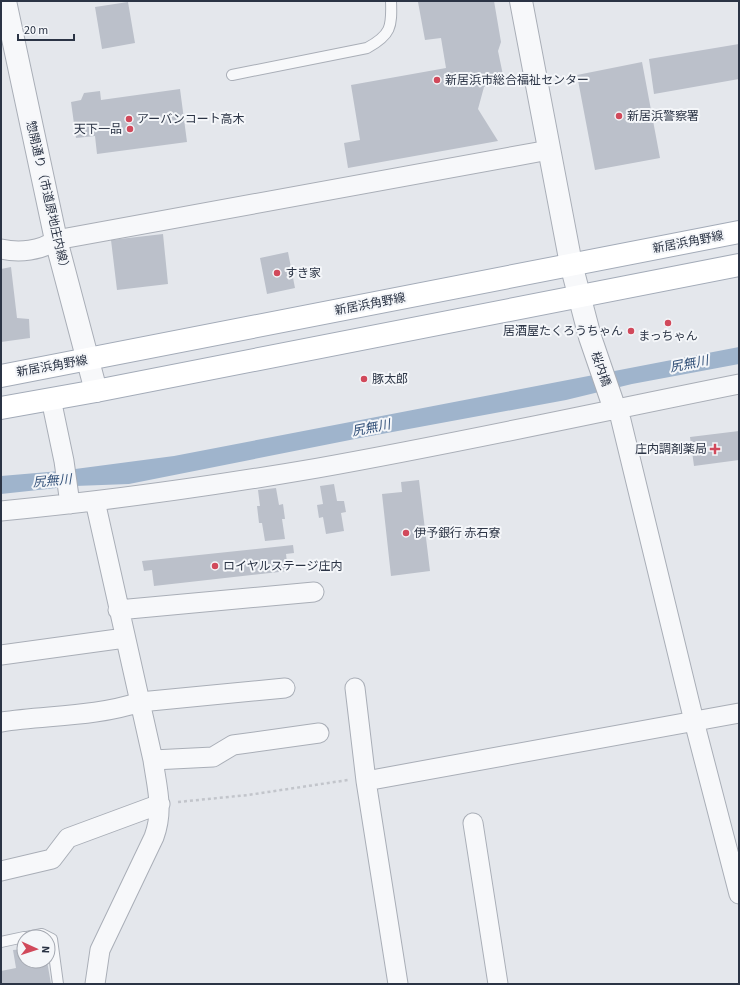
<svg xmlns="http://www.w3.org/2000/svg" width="740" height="985" font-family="'Source Sans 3','Noto Sans JP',sans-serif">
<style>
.water{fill:#9fb4cc}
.building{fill:#bbc0ca}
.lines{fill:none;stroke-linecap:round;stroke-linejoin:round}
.service-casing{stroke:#a9aeb7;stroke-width:12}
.minor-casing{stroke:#a9aeb7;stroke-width:21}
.tertiary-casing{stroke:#a9aeb7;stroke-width:24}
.primary-casing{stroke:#a3abb8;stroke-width:24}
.path{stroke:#c2c5cb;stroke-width:2.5;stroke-dasharray:3 3;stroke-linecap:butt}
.service{stroke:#f7f8fa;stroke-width:10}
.minor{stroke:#f7f8fa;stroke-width:19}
.tertiary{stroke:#f7f8fa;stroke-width:22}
.primary{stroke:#fff;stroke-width:22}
.poi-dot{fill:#d1495b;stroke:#f4f6f9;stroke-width:1.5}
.labels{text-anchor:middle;stroke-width:4;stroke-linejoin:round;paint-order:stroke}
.poi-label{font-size:12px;fill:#2b3445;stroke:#f4f6f9;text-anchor:start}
.street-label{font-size:12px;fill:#2b3445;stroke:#f4f6f9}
.water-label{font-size:13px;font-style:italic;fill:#34527a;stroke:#f4f6f9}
</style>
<rect width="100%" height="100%" fill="#e4e7ec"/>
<path class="water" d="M739,347V364L632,384L566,400L360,438L129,484L75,486L1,494V476L60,471L174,456Z"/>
<path class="building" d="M425,1H494L501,42L498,51L503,75L484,87L478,109L498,141L348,168L344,143L360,140L351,85L446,68L441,38L425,40L418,2Z
M128,2L135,43L102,49L95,7Z
M739,44V79L654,94L649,59Z
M642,62L660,158L595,170L577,75Z
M180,89L187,142L97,154L95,136L76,138L71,102L81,100L84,93L100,91L101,100Z
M163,234L168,284L117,290L111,240Z
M288,252L295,288L267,294L260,258Z
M11,267L17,318L29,319L30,338L1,342V269Z
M739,431V460L694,466L690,437Z
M419,480L430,571L391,576L382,494L402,492L401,482Z
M334,484L337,501H344L346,512L341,513L344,531L326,534L323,517L319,518L317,505L323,504L320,486Z
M276,488L279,505L283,504L285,519H282L285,539L265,541L262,523H259L257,506H260L258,490Z
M293,545L294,553L286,554L288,571L154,586L152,570L144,571L142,561Z
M24,949V961H47L51,984H2L1,971L16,968L13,950Z"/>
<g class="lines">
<g class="service-casing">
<path id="service" d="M232,75L367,48C391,35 392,27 391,1
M27,937L42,934L52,939L58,984
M1,942L24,937"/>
</g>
<g class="minor-casing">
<path id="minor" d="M1,249C19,253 41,251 56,240L549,150
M51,399L64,461L70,504
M612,401L618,408L694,721L739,894
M1,511C107,501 213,486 318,468C459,443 599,412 739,384
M118,610L314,592
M1,655L125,638
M355,688L366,781
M1,722C47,715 95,717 140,702L285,688
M153,760L213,757L233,745L319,733
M473,823L498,984
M1,871L52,859L68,838L160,804
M95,984L100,950L154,837C164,810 157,788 153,760L95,501
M398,984L366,781L739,713"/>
</g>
<g class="tertiary-casing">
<path id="tertiary" d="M5,1L56,240L96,391
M521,1L571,264L590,337L612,401"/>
</g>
<g class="primary-casing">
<path id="primary" d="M1,376L739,232
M1,408L96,391L739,265"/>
</g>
<path class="path" d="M178,802L248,795L348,780"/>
<use href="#service" class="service"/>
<use href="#minor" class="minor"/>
<use href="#tertiary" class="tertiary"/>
<use href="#primary" class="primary"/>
</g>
<g class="poi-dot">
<circle cx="437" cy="80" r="4"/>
<circle cx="619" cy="116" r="4"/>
<circle cx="129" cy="119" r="4"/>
<circle cx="130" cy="129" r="4"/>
<circle cx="277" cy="273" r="4"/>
<circle cx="668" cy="323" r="4"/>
<circle cx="631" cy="331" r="4"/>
<circle cx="364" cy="379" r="4"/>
<path d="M713 443h4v4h4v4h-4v4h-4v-4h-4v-4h4z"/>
<circle cx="406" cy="533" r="4"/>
<circle cx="215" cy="566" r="4"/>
</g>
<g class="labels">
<g class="poi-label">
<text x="445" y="84">新居浜市総合福祉センター</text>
<text x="627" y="120">新居浜警察署</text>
<text x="137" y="123">アーバンコート高木</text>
<text x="122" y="133" text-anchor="end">天下一品</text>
<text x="285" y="277">すき家</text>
<text x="623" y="335" text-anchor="end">居酒屋たくろうちゃん</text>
<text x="668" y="340" text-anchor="middle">まっちゃん</text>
<text x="372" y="383">豚太郎</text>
<text x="707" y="453" text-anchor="end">庄内調剤薬局</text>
<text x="414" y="537">伊予銀行 赤石寮</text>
<text x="223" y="570">ロイヤルステージ庄内</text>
</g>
<g class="street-label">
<text transform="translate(48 197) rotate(77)" y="4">惣開通り（市道原地庄内線）</text>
<text transform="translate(688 242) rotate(-11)" y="4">新居浜角野線</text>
<text transform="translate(370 304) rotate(-11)" y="4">新居浜角野線</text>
<text transform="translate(52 366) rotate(-10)" y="4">新居浜角野線</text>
<text transform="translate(601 369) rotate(71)" y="4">桜内橋</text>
</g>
<g class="water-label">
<text transform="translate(689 363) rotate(-11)" y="5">尻無川</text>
<text transform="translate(371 427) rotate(-11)" y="5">尻無川</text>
<text transform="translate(52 480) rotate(-5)" y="5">尻無川</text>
</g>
</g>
<rect width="740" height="985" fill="none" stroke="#2b3445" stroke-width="4"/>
<g transform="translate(36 949) rotate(93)"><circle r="19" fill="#f4f6f9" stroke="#a4a8b1"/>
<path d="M0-3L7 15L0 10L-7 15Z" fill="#d1495b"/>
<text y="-6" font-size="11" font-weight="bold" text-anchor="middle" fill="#2b3445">N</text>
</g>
<path d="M18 34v6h56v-6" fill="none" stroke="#2b3445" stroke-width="2"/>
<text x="24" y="34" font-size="12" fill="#2b3445" stroke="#f4f6f9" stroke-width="3" paint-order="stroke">20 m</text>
</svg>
